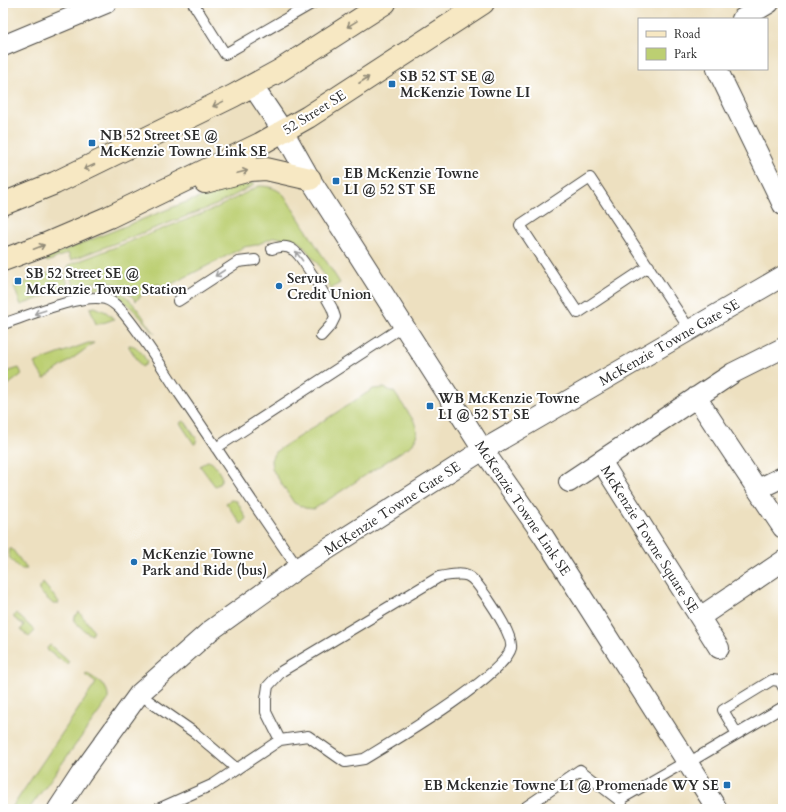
<svg xmlns="http://www.w3.org/2000/svg" width="786" height="812" font-family="Cardo,serif">
<style>
.green{fill:#bccf72;stroke:#747d4e}
.lines{fill:none;stroke-linecap:round;stroke-linejoin:round}
.lane-casing{stroke:#484641;stroke-width:12}
.street-casing{stroke:#484641;stroke-width:22}
.secondary-casing{stroke:#484641;stroke-width:24}
.lane{stroke:#fff;stroke-width:10}
.street{stroke:#fff;stroke-width:20}
.secondary{stroke:#f7e8c3;stroke-width:22}
.oneway{stroke:#918a77}
.oneway2{stroke:#a0a0a0}
.poi-dot{fill:#1f6fb2;stroke:#fff;stroke-width:1.5}
.labels{text-anchor:middle;stroke-width:4;stroke-linejoin:round;paint-order:stroke}
.poi-label{font-size:14px;font-weight:bold;fill:#2b2b2b;stroke:#fff;text-anchor:start}
.street-label{font-size:14px;fill:#2b2b2b;stroke:#fff}
</style>
<rect width="100%" height="100%" fill="#fff"/>
<filter id="ink" filterUnits="userSpaceOnUse"><feTurbulence type="fractalNoise" baseFrequency=".025" numOctaves="2"/><feDisplacementMap in="SourceGraphic" scale="8" xChannelSelector="R" yChannelSelector="G"/><feConvolveMatrix kernelMatrix="1 2 1 2 8 2 1 2 1" color-interpolation-filters="sRGB"/></filter>
<filter id="wash" filterUnits="userSpaceOnUse"><feTurbulence type="fractalNoise" baseFrequency=".012" numOctaves="4" result="noise"/><feDisplacementMap in="SourceGraphic" scale="16" xChannelSelector="R" yChannelSelector="G"/><feGaussianBlur stdDeviation="0.9" result="paint"/><feColorMatrix in="noise" values="0 0 0 0 0 0 0 0 0 0 0 0 0 0 0 0 0 1.4 0 .05"/><feComposite in="paint" operator="in"/></filter>
<g filter="url(#wash)">
<rect width="100%" height="100%" fill="#ede0c0"/>
<path class="green" d="M253,183L254,185L216,205L71,260L68,253L47,262L45,258L181,204L224,189Z
M259,186C269,186 276,188 284,195L340,283L331,289L318,264L299,241L275,237L256,245L244,247L166,287L158,284L145,291L136,301C116,278 105,278 77,287L74,285L67,269L69,265L214,209Z
M59,269L63,270L69,287L21,305L14,287Z
M96,285C127,286 138,311 155,334C135,312 119,287 86,288Z
M95,307L106,312L114,319L106,322L96,324L90,308Z
M88,343H94L44,379L34,363Z
M129,345C138,345 143,355 147,362L146,364L142,367L129,347Z
M19,368L22,374L3,389V373Z
M384,388L394,392L416,424L417,434L413,444L314,509L305,508L294,503L272,469L271,460L275,452L373,389Z
M183,421L186,423L196,438L197,440L195,444H194L180,423Z
M207,461C214,461 219,472 222,478L219,484L215,486L200,466Z
M231,500L237,501L246,518L243,523L241,524L226,503Z
M10,549H12L27,569H20C15,563 5,557 10,549Z
M43,583L59,602L58,604H53L39,591V587Z
M79,612L94,631L92,635L86,632L74,621L75,616Z
M16,613L35,631L29,637L21,630L24,625L14,618V616Z
M50,645L69,662L67,664L48,651L47,648Z
M86,673C98,681 109,684 108,700L29,809H11L96,683L85,675Z"/>
</g>
<g filter="url(#ink)">
<g class="lines">
<g class="lane-casing">
<path id="lane" d="M193,3L225,54L313,3
M272,249C279,247 286,245 293,250C301,254 326,297 332,308L335,317L331,325L321,336
M649,266L578,313L520,225L590,178L690,330
M178,301L238,262L255,260
M3,324C27,316 82,293 105,299C110,300 116,305 120,309C142,334 160,364 179,393C219,451 257,510 298,568
M216,448L405,325
M139,694L195,733L237,769
M737,734L723,710L772,680L780,681L783,687
M688,763L783,707
M619,800L687,761
M158,809L214,784L280,740L308,736L345,762L364,759C392,742 504,676 511,648C513,637 495,609 488,599C470,574 471,571 439,577L282,671L268,686L266,699V712L280,740
M523,809L580,770L619,800L624,809"/>
</g>
<g class="street-casing">
<path id="street" d="M742,19L769,3
M3,46L106,3
M717,69L783,205
M252,85L283,131L310,179L483,450L542,534L717,809
M696,397L783,528
M601,461L719,648
M569,482L733,373L783,348
M758,489L783,477
M700,617L783,561
M58,809L81,774L139,694L210,631L298,568L483,450L783,276"/>
</g>
<g class="secondary-casing">
<path id="secondary" d="M205,182L250,170L266,169L310,179
M3,204L55,183L233,96L279,71L385,3
M3,260L46,244L109,217L260,144L308,117L483,3"/>
</g>
<use href="#lane" class="lane"/>
<use href="#street" class="street"/>
<use href="#secondary" class="secondary"/>
</g>
<defs><path id="oneway-shaft" d="M-6 0H5M1.5-3L5.5 0L1.5 3" fill="none" stroke-width="1.6" stroke-linecap="round" stroke-linejoin="round"/></defs>
<g class="oneway">
<use href="#oneway-shaft" transform="translate(352 24) rotate(148)"/>
<use href="#oneway-shaft" transform="translate(364 80) rotate(-33)"/>
<use href="#oneway-shaft" transform="translate(218 104) rotate(154)"/>
<use href="#oneway-shaft" transform="translate(89 167) rotate(155)"/>
<use href="#oneway-shaft" transform="translate(242 172) rotate(-14)"/>
<use href="#oneway-shaft" transform="translate(39 247) rotate(-21)"/>
</g>
<g class="oneway2">
<use href="#oneway-shaft" transform="translate(299 256) rotate(-127)"/>
<use href="#oneway-shaft" transform="translate(220 273) rotate(147)"/>
<use href="#oneway-shaft" transform="translate(40 312) rotate(162)"/>
</g>
</g>
<g class="poi-dot">
<rect x="388" y="80" width="8" height="8" rx="2"/>
<rect x="88" y="139" width="8" height="8" rx="2"/>
<rect x="332" y="177" width="8" height="8" rx="2"/>
<rect x="14" y="277" width="8" height="8" rx="2"/>
<circle cx="279" cy="286" r="4"/>
<rect x="426" y="402" width="8" height="8" rx="2"/>
<circle cx="134" cy="562" r="4"/>
<rect x="723" y="781" width="8" height="8" rx="2"/>
</g>
<g class="labels">
<g class="poi-label">
<text x="400" y="81">SB 52 ST SE @<tspan x="400" dy="16">McKenzie Towne LI</tspan></text>
<text x="100" y="140">NB 52 Street SE @<tspan x="100" dy="16">McKenzie Towne Link SE</tspan></text>
<text x="344" y="178">EB McKenzie Towne<tspan x="344" dy="16">LI @ 52 ST SE</tspan></text>
<text x="26" y="278">SB 52 Street SE @<tspan x="26" dy="16">McKenzie Towne Station</tspan></text>
<text x="287" y="283">Servus<tspan x="287" dy="16">Credit Union</tspan></text>
<text x="438" y="403">WB McKenzie Towne<tspan x="438" dy="16">LI @ 52 ST SE</tspan></text>
<text x="142" y="559">McKenzie Towne<tspan x="142" dy="16">Park and Ride (bus)</tspan></text>
<text x="719" y="790" text-anchor="end">EB Mckenzie Towne LI @ Promenade WY SE</text>
</g>
<g class="street-label">
<text transform="translate(314 112) rotate(-32)" y="5">52 Street SE</text>
<text transform="translate(669 342) rotate(-30)" y="5">McKenzie Towne Gate SE</text>
<text transform="translate(392 508) rotate(-33)" y="5">McKenzie Towne Gate SE</text>
<text transform="translate(523 508) rotate(56)" y="5">McKenzie Towne Link SE</text>
<text transform="translate(650 539) rotate(58)" y="5">McKenzie Towne Square SE</text>
</g>
</g>
<rect width="786" height="812" fill="none" stroke="#fff" stroke-width="16"/>
<rect x="638" y="18" width="130" height="52" fill="#ffffff" stroke="#aaaaaa"/>
<rect x="646" y="31" width="20" height="6" fill="#f7e8c3" stroke="#aaaaaa"/>
<text x="674" y="38" font-size="12" fill="#2b2b2b">Road</text>
<rect x="646" y="48" width="20" height="12" fill="#bccf72" stroke="#aaaaaa"/>
<text x="674" y="58" font-size="12" fill="#2b2b2b">Park</text>
</svg>
